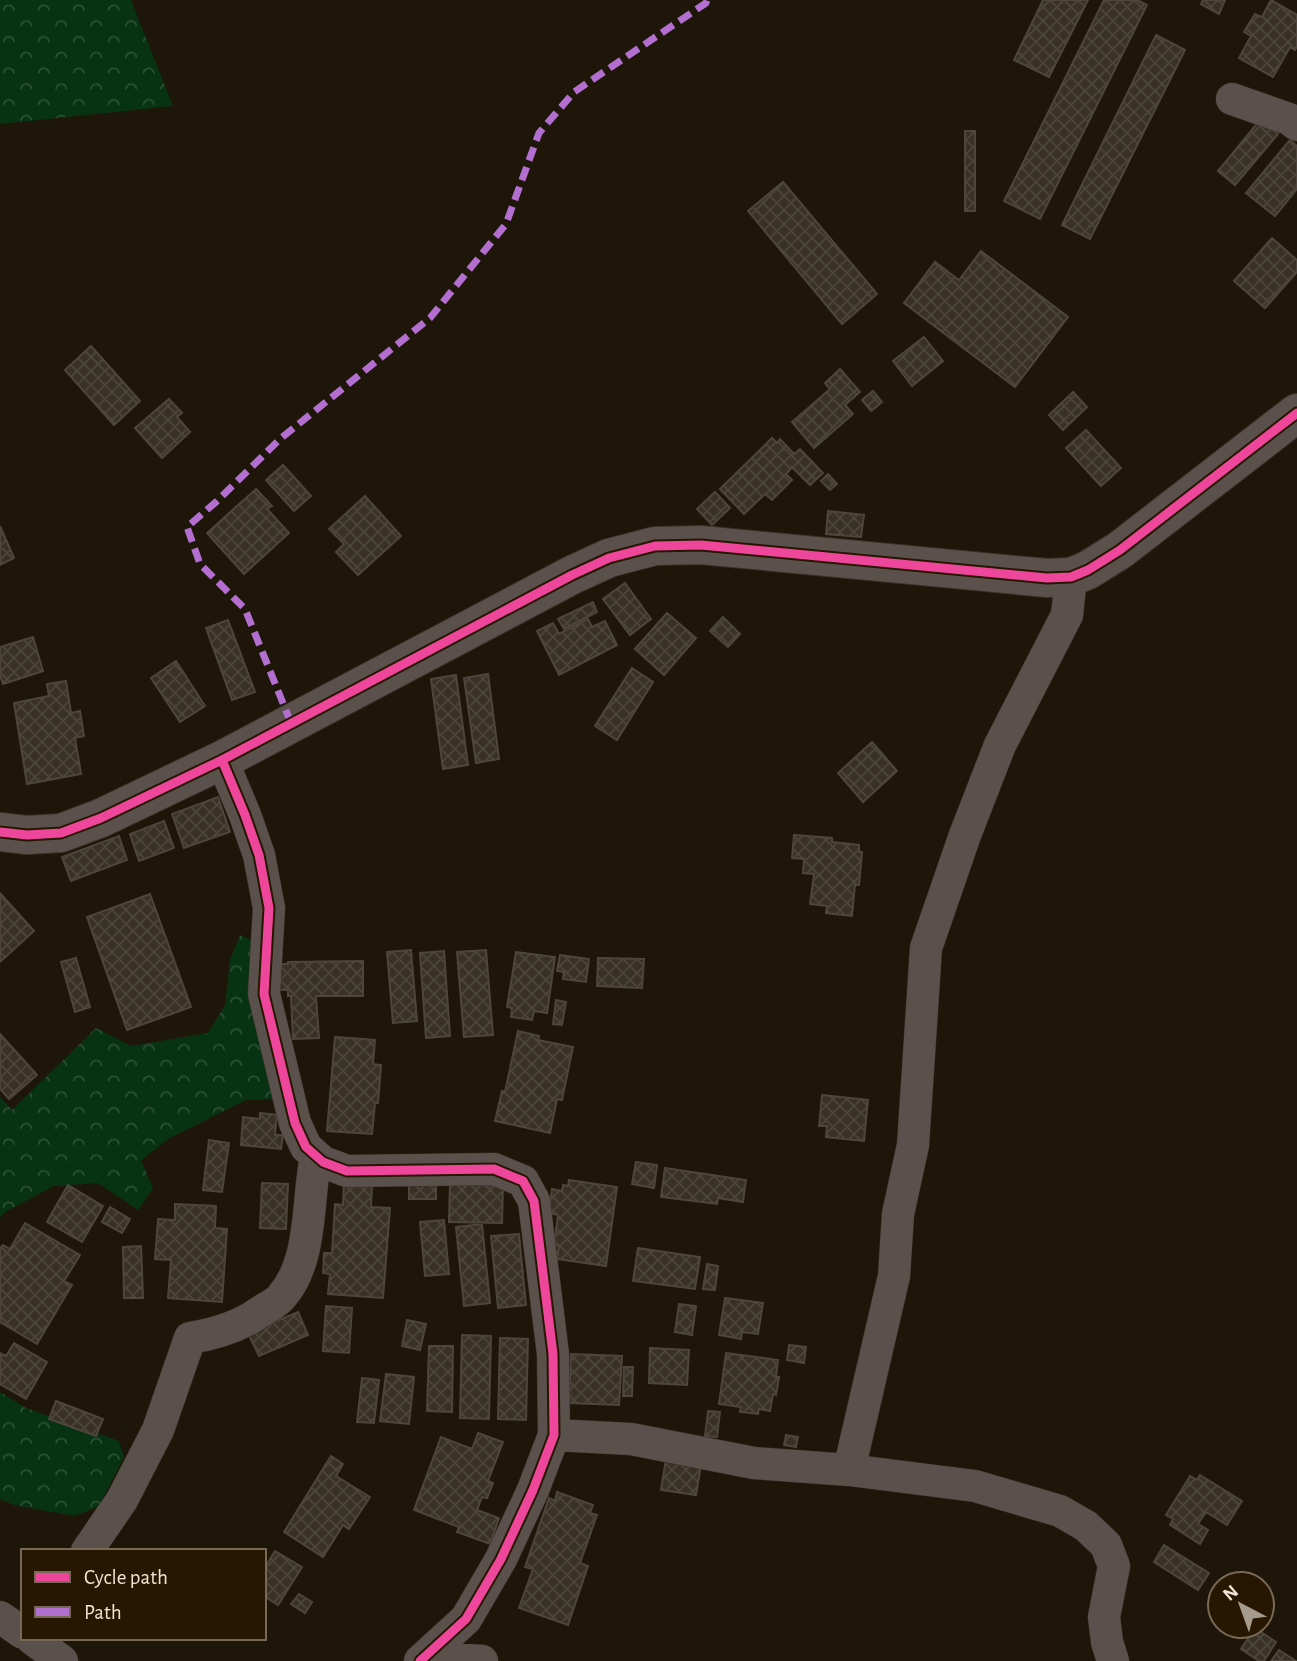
<svg xmlns="http://www.w3.org/2000/svg" width="1297" height="1661" font-family="'Alegreya Sans',sans-serif">
<style>
.forest{fill:url(#forest-crowns)}
.building{fill:url(#building-cross-hatch);stroke:#4e463c;stroke-width:2}
.lines{fill:none;stroke-linecap:round;stroke-linejoin:round}
.minor-casing{stroke:#393227;stroke-width:33}
.tertiary-casing{stroke:#393227;stroke-width:40}
.minor{stroke:#5b514c;stroke-width:32}
.tertiary{stroke:#5b514c;stroke-width:38}
.quiet{stroke:#b36fd0;stroke-width:7;stroke-dasharray:14 7;stroke-linecap:butt}
.cycleway-casing{stroke:#271700;stroke-width:13}
.cycleway{stroke:#ed469a;stroke-width:9}
</style>
<defs>
<pattern id="forest-crowns" width="20" height="18" patternUnits="userSpaceOnUse" patternTransform="scale(1.75)"><rect width="20" height="18" fill="#083312"/><path d="M2 6a3 3 0 1 1 6 0M12 15a3 3 0 1 1 6 0" fill="none" stroke="#2c5034"/></pattern>
<pattern id="building-cross-hatch" width="8" height="8" patternUnits="userSpaceOnUse" patternTransform="scale(1.75)"><rect width="8" height="8" fill="#393126"/><path d="M0 0l8 8M0 8l8-8" fill="none" stroke="#4c453a"/></pattern>
</defs>
<rect width="100%" height="100%" fill="#1e1609"/>
<path class="forest" d="M0,0H131L173,106L0,124Z
M240,935L251,940L254,986L278,1099L246,1100L170,1138L141,1160L153,1188L138,1210L98,1183L54,1186L5,1212L0,1217V1097L12,1110L96,1028L131,1046L208,1033L225,1005L230,960Z
M0,1392L26,1408L119,1441L124,1457L99,1506L75,1516L14,1505L0,1499Z"/>
<path class="building" d="M1043,0H1088L1049,77L1014,60Z
M1104,0H1137L1147,5L1040,219L1004,201Z
M1203,0H1225L1219,14L1201,4Z
M1271,0L1297,15V46L1295,50L1290,47L1273,77L1239,58L1251,36L1244,32L1255,14L1262,17Z
M1156,35L1185,50L1090,239L1062,225Z
M1260,120L1278,134L1235,185L1218,171Z
M965,131H975V211H965Z
M1290,140L1297,146V183L1296,185L1297,189L1275,216L1246,193Z
M783,182L877,294L842,324L748,211Z
M1272,238L1297,260V272L1265,308L1234,281Z
M981,251L1068,317L1015,387L904,303L935,262L959,280Z
M924,337L943,361L912,386L893,361Z
M91,346L140,401L114,425L65,370Z
M840,369L860,392L845,405L853,414L814,448L792,422L830,389L825,383Z
M873,391L882,402L871,411L862,400Z
M1073,392L1087,407L1063,430L1049,415Z
M169,399L182,413L177,417L190,432L162,458L135,428Z
M1086,430L1121,468L1101,486L1066,448Z
M772,438L777,443L780,439L794,454L800,449L823,473L810,485L792,467L786,474L792,480L772,500L765,494L744,514L720,489Z
M283,465L311,496L294,511L266,480Z
M828,474L837,484L830,490L821,481Z
M256,489L272,506L267,509L289,533L244,574L207,533Z
M715,492L730,508L712,525L697,509Z
M365,496L401,536L358,575L336,552L344,544L329,529Z
M828,511L864,515L861,537L826,534Z
M0,526L14,558L0,565Z
M625,583L651,619L630,635L603,599Z
M593,602L597,612L564,629L558,619Z
M667,613L696,638L664,675L635,649Z
M723,617L740,634L728,647L710,631Z
M588,619L592,627L605,621L617,645L559,675L537,631L553,623L559,634Z
M228,620L255,692L232,700L206,628Z
M33,637L43,671L3,684L0,675V647Z
M176,661L205,706L180,722L151,678Z
M632,668L653,682L617,740L595,726Z
M488,674L499,759L476,763L464,678Z
M456,675L468,765L443,769L431,679Z
M66,681L71,713L80,711L84,736L75,738L81,774L27,784L14,703L49,696L47,684Z
M872,742L897,771L863,802L838,773Z
M218,797L230,832L184,848L172,814Z
M164,821L174,848L139,861L130,834Z
M794,835L832,838V842L859,845V852H862L859,885H855L852,916L826,913L827,906L810,904L814,874L803,873L804,859L792,858Z
M119,836L127,860L71,881L62,857Z
M0,893L34,931L0,962Z
M150,894L191,1007L127,1030L87,917Z
M411,950L417,1021L393,1023L387,952Z
M486,950L493,1035L464,1037L457,952Z
M444,951L450,1036L426,1038L420,953Z
M516,952L555,957L547,1013L534,1011L532,1020L511,1017L512,1008L507,1007Z
M560,955L589,959L586,982L563,979L564,972L557,971Z
M76,958L90,1007L75,1012L61,962Z
M598,958L644,959L642,988L597,986Z
M363,961V996H316L319,1038L293,1039L291,996H288V990H280V964H288V962Z
M556,1000L566,1002L562,1025L553,1024Z
M518,1031L539,1036L538,1040L573,1047L562,1100L557,1099L550,1133L495,1121L502,1091L505,1092Z
M0,1034L37,1075L9,1099L0,1089Z
M335,1037L375,1040L373,1064L381,1065L378,1103H375L372,1134L327,1131Z
M822,1095L868,1100L864,1141L826,1137L827,1126H819Z
M260,1113L277,1115L275,1135H283L281,1149L241,1145L243,1117L260,1119Z
M209,1140L229,1143L222,1192L203,1190Z
M636,1162L657,1165L654,1188L632,1184Z
M665,1168L746,1180L743,1202L718,1198L717,1204L661,1197Z
M569,1180L617,1187L606,1266L557,1259L559,1246L554,1245L558,1215L549,1213L552,1189L562,1191L563,1185L568,1186Z
M344,1182L372,1184L371,1207L390,1208L383,1298L328,1294L330,1274L323,1273L324,1253H332L335,1204L343,1205Z
M262,1183L288,1184L286,1229L260,1228Z
M409,1183H436V1199H409Z
M450,1184L503,1186L502,1223L449,1222Z
M68,1185L103,1206L82,1242L47,1222Z
M175,1204L216,1206L215,1228L227,1229L222,1302L168,1298L171,1260L155,1259L158,1219L175,1220Z
M110,1207L130,1219L122,1233L102,1222Z
M444,1220L449,1274L425,1276L420,1222Z
M25,1223L80,1255L64,1281L72,1285L37,1344L0,1322V1249L3,1245L10,1249Z
M482,1224L490,1303L464,1306L456,1227Z
M519,1234L526,1305L498,1308L491,1236Z
M141,1246L143,1298H124L123,1247Z
M638,1248L700,1257L695,1289L633,1281Z
M707,1264L718,1266L715,1290L703,1289Z
M725,1298L763,1303L758,1334L742,1332L741,1339L719,1335Z
M679,1304L696,1306L692,1335L675,1332Z
M326,1306L352,1308L349,1353L323,1351Z
M298,1312L308,1335L259,1356L248,1333Z
M407,1320L426,1324L420,1350L402,1346Z
M462,1335L491,1336L489,1419L460,1418Z
M500,1338L528,1339L526,1420L498,1419Z
M14,1343L47,1362L26,1399L0,1384V1353L6,1356Z
M789,1345L806,1347L804,1363L787,1360Z
M429,1346H453L452,1412L427,1411Z
M650,1348L689,1350L687,1385L649,1383Z
M726,1353L778,1360L776,1377H779L776,1395L773,1394L770,1411L759,1409L758,1414L740,1412L741,1407L719,1404Z
M571,1354L622,1356L619,1405L569,1403Z
M624,1367H633L632,1396H623Z
M386,1374L414,1377L409,1424L380,1421Z
M362,1378L379,1380L374,1423L357,1422Z
M56,1401L103,1419L96,1436L49,1419Z
M708,1411L720,1412L717,1437L705,1436Z
M478,1433L503,1442L488,1481L493,1483L487,1498L482,1497L477,1510L499,1518L490,1544L457,1532L459,1527L414,1510L441,1437L472,1449Z
M786,1435L798,1437L796,1447L784,1445Z
M331,1456L343,1464L336,1476L370,1497L349,1529L343,1525L323,1557L284,1532Z
M666,1459L701,1465L696,1495L661,1490Z
M1200,1475L1242,1501L1227,1525L1206,1512L1198,1524L1208,1530L1200,1544L1170,1525L1173,1519L1166,1515L1190,1476L1197,1480Z
M557,1492L593,1505L590,1513L597,1515L580,1563L588,1566L568,1625L519,1608L533,1569L525,1567L549,1498L555,1501Z
M1164,1545L1209,1573L1198,1590L1154,1562Z
M275,1551L302,1567L278,1605L264,1596V1569Z
M299,1594L312,1602L305,1613L291,1604Z
M1255,1628L1276,1642L1264,1661H1259L1241,1649Z
M1279,1650L1296,1661H1271Z"/>
<g class="lines">
<g class="minor-casing">
<path id="minor" d="M1232,99L1289,119L1297,125
M222,760L245,815L259,855L269,908L264,994L295,1123L306,1147L323,1162L347,1171L494,1169L523,1181L534,1201L553,1354L554,1435L533,1490L501,1559L466,1619L420,1661
M554,1435L631,1439L754,1463L849,1470L975,1486L1060,1511L1086,1526L1106,1545L1114,1566L1104,1617L1107,1642L1113,1661
M849,1470L894,1276L898,1214L913,1145L926,948L965,835L1000,745L1067,615L1071,577
M87,1551L122,1500L158,1430L190,1338C215,1334 239,1327 260,1312C267,1307 277,1303 282,1296C313,1261 307,1200 316,1156
M0,1617L23,1633
M31,1638L62,1661
M426,1657L482,1661"/>
</g>
<g class="tertiary-casing">
<path id="tertiary" d="M0,832L27,835L61,833L101,818L222,760L572,575L609,558L655,546L701,545L1047,578L1071,577L1088,570L1120,550L1297,413"/>
</g>
<use href="#minor" class="minor"/>
<use href="#tertiary" class="tertiary"/>
<path class="quiet" d="M291,723L245,609L200,564L187,527L216,502L280,439L430,318L506,224L539,133L574,92L706,3L707,0"/>
<g class="cycleway-casing">
<path id="cycleway" d="M222,760L245,815L259,855L269,908L264,994L295,1123L306,1147L323,1162L347,1171L494,1169L523,1181L534,1201L553,1354L554,1435L533,1490L501,1559L466,1619L420,1661
M0,832L27,835L61,833L101,818L222,760L572,575L609,558L655,546L701,545L1047,578L1071,577L1088,570L1120,550L1297,413"/>
</g>
<use href="#cycleway" class="cycleway"/>
</g>
<rect x="21" y="1549" width="245" height="91" fill="#271700" stroke="#776955" stroke-width="2"/>
<rect x="35" y="1572" width="35" height="10" fill="#ed469a" stroke="#776955" stroke-width="2"/>
<text x="84" y="1584" font-size="21" fill="#eee3d4">Cycle path</text>
<rect x="35" y="1607" width="35" height="10" fill="#b36fd0" stroke="#776955" stroke-width="2"/>
<text x="84" y="1619" font-size="21" fill="#eee3d4">Path</text>
<g transform="translate(1241 1605) rotate(319)"><circle r="33" fill="#271700" stroke="#776955" stroke-width="2"/>
<path d="M0-5L12 26L0 18L-12 26Z" fill="#a59b8d"/>
<text y="-10" font-size="19" font-weight="bold" text-anchor="middle" fill="#eee3d4">N</text>
</g>
</svg>
